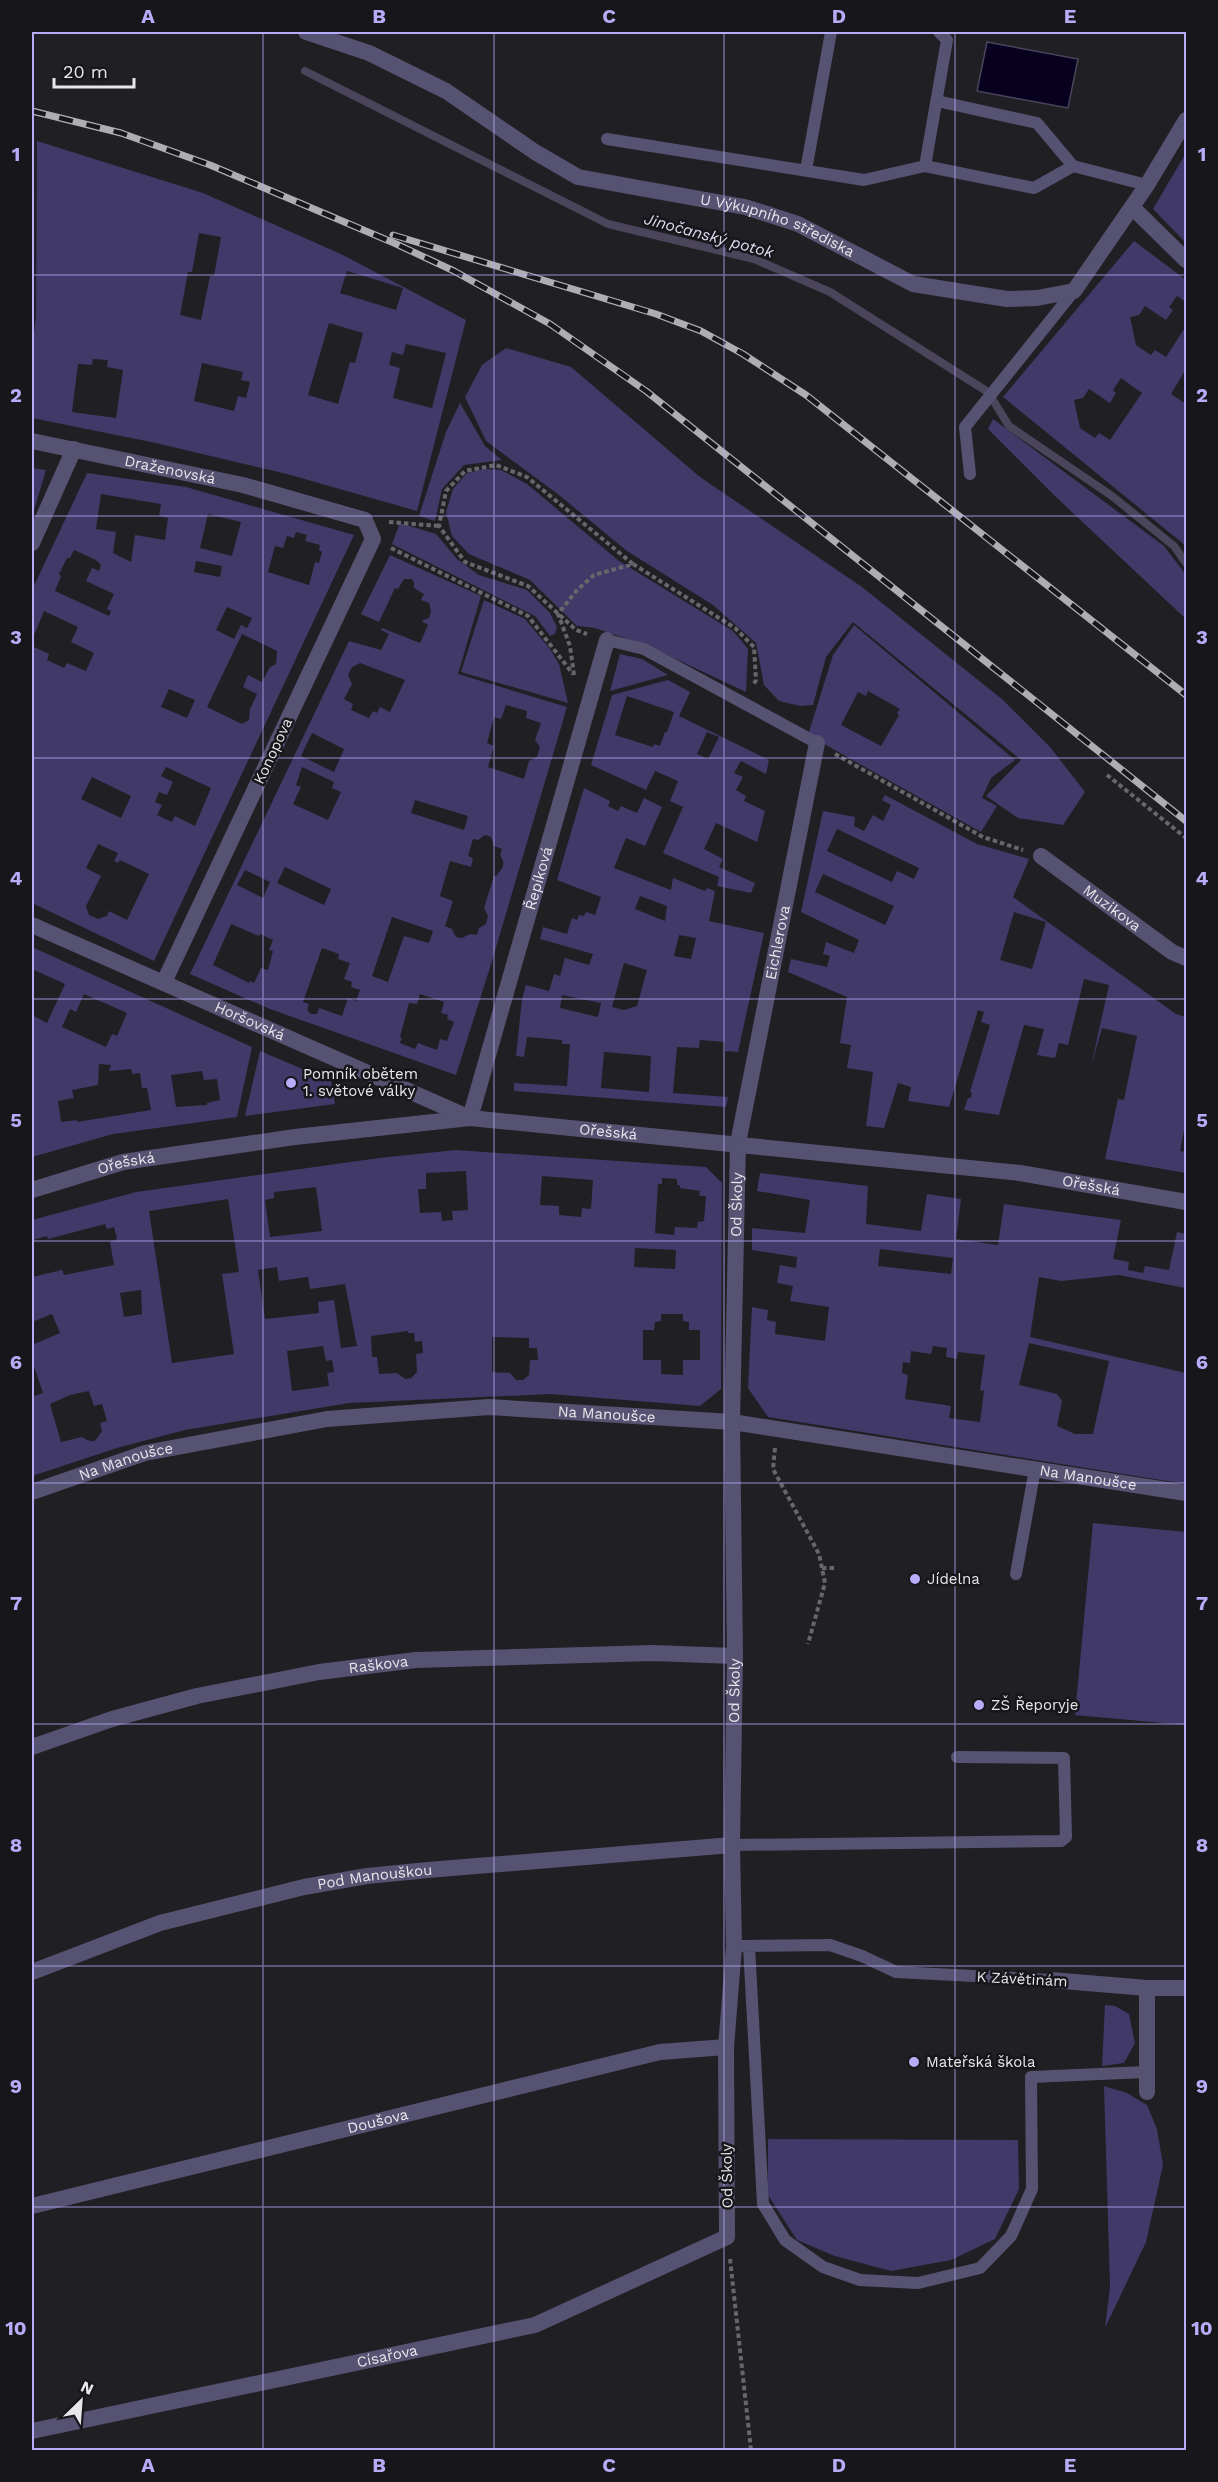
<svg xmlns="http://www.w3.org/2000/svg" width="1218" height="2482" font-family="'Work Sans',sans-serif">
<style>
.green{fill:#413968;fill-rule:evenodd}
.water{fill:#08001f;stroke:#4b455c;stroke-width:1.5}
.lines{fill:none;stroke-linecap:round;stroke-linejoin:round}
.stream{stroke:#4b455c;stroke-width:8}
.path{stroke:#67666b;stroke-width:4;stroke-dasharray:4.5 3;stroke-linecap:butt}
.service{stroke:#565272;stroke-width:12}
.minor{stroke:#565272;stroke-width:16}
.tertiary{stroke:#565272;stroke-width:16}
.rail-casing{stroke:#aeaeb2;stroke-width:7}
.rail{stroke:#16161b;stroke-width:4.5;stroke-dasharray:14;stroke-linecap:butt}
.grid{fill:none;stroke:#b6acf8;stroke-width:1.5;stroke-opacity:0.55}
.poi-dot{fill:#b6acf8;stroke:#16161b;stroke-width:2}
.labels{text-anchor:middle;stroke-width:5;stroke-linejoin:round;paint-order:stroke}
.street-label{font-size:15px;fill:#e7e7eb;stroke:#16161b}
.poi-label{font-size:15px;fill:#e7e7eb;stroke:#16161b;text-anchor:start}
.water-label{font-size:16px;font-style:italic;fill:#dfddf2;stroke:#16161b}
.neatline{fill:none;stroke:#b6acf8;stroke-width:2}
.grid-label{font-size:20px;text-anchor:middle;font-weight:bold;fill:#b6acf8}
</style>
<rect width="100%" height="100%" fill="#201f24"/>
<path class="green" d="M37,141L203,193L343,255L466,320L417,511L287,474L156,443L32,418V350L36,317ZM199,233L221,237L214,276H210L201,320L180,315L188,272H192ZM347,271L403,288L396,310L340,293ZM329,323L363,333L355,363L350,362L338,404L308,395ZM406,344L446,353L432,408L393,398L400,368L389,365L392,352L403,355ZM93,359L108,360L107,367L123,370L116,418L72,412L78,364L92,365ZM202,363L243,372L241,380L250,382L246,398L238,396L234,411L194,401Z
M1186,153V243L1153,209Z
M1134,241L1186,280V302L1177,296L1169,307L1173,310L1166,320L1145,306L1139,315L1130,317L1136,345L1151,355L1155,350L1166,357L1186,326V369L1171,394L1186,404V546L1003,397ZM1121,378L1142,393L1110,440L1099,433L1095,438L1080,428L1074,400L1083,398L1089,389L1110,403L1116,393L1113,390Z
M506,348L571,367L700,477L862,587L1003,700L1050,747L1085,792L1063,825L1018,818L986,796L1021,760L853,622L826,657L813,705L800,706L779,701L764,685L756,643L713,605L627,551L559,495L486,441L465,397L482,365Z
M460,403L485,446L502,460L464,465L442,489L435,521L419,516L446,432Z
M993,419L1164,546L1186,575V619L1057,498L988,429Z
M32,468L46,470L32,517Z
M484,469L501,470L527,484L619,561L733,631L748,649L746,692L646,645L595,628L577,626L530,580L469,554L452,536L446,512L453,489L467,473Z
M87,473L186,487L354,535L154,961L32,903V646L49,654L47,660L64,668L67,663L86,671L94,653L71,642L78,627L44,611L32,640V590ZM101,494L161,504L159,516L168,518L165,540L135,535L131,562L113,553L116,532L96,529ZM208,514L241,522L232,556L200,548ZM296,532L307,535L305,541L320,545L319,550L322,552L319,563L315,562L309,585L268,572L275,546L283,548L287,536L294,538ZM74,550L96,560L101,565L99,571L92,568L86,581L114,594L107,609L111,611L109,616L55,591L61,576L59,574L67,558H70ZM196,561L222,566L220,577L194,572ZM227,607L252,618L247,628L241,625L234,639L216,630ZM242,634L277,651L276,664L270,667L262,682L248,675L243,687L257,694L250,709L249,720L242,724L207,707ZM169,689L195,700L187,718L161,707ZM166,767L211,788L195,826L175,816L172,822L157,815L162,805L155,802L159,792L167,795L173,782L161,776ZM92,777L131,796L121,818L81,799ZM98,844L118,853L114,861L118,863L120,860L149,874L127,920L109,911L107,916L98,919L89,915L86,906L101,876L86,868Z
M400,523L436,534L457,559L479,575L527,590L550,613L557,627L555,634L550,636L535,616L392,544Z
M390,555L481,596L458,674L567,707L492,961L456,1075L270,1009L190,974L349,641L381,650L389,634L381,630L382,628L420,643L428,625L421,621L429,618L431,611L429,603L421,600L424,594L414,588V583L412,579H404L398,589L395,588L379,622L361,614ZM360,663L405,680L390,712L380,707L377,713L373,711L369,718L351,710L353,704L344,699L352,684L348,675L352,667ZM506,705L527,711L526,718L541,723L535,740L540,747L537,757L529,761L524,779L488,767L494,746L487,743L494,717L501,719ZM312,733L344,749L334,772L301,756ZM302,767L334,782L332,788L341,792L328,820L293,804L301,787L296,785ZM415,800L468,816L464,830L411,813ZM485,835L491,837L494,846L502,849L500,855C507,865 502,868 496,876H494L484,908L488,916L486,924L479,928L477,935L470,934L462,938L456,937L452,929L445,926L453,901L440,896L450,861L471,867L473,858L468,856L473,839L478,840ZM285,867L331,889L324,905L277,883ZM245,870L270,882L263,898L237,885ZM392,917L433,931L429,943L404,936L388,982L372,976ZM231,924L259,936L260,934L273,940L269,950L273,951L268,970L261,968L254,983L250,981L249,983L213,965ZM322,948L339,954L338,959L350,963L344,979L352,982L351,987L360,990L356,1001L348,998L342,1016L319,1008L317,1014H311L307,1010L309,1004L303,1002ZM420,994L444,1002L441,1013L448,1015L447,1019L454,1022L447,1041L440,1039L437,1050L418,1043L415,1049L400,1043L402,1038L400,1037L409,1003L417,1004Z
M484,600L525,619L550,649L559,664L568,703L461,672Z
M854,625L1015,760L991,778L982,798L997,806L981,832L808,735L833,655ZM868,691L900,709L897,713L899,715L881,746L841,725L858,692L866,696Z
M620,654L642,659L668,675L610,691Z
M668,680L690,692L679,716L769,760L766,774L741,761L734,773L743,777L736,790L746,796L744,801L765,811L757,842L716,823L704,849L723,859L719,867L755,883L751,893L717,886L719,877L663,853L683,807L670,801L678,781L655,771L646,790L591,765L612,695ZM627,696L674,712L667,732H665L660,746L654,744L653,747L615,735ZM707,732L719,737L708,759L697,754Z
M584,788L610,801L608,806L618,811L621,806L637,813L644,798L662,807L645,846L626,838L614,868L671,890L673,878L705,891L707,888L715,891L709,921L764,933L738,1052L725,1051V1042L700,1040L699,1048L677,1047L673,1093L728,1097L726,1107L514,1091V1083L567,1086L570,1044H562V1040L527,1037L524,1057L516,1056L522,999L526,985L549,991L554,974L560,976L565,958L589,965L593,954L540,939L543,927L567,934L572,918L577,920L579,915L584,916L586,912L595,915L601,897L557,880ZM640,896L667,906L665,921L635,909ZM679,935L696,938L691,959L674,956ZM624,963L647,970L637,1006L624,1010L612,1007ZM562,995L601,1003L598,1017L560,1008ZM604,1052L651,1056L649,1092L601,1088Z
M885,795L977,844L1029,859L1013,897L1176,1014L1186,1017V1119L1180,1151L1186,1152V1173L1105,1159L1118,1099L1124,1100L1137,1036L1102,1028L1091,1066L1109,985L1084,979L1068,1045L1059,1043L1055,1058L1037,1055L1044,1029L1024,1025L999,1115L964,1110L968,1098H971L972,1093L970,1092L990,1025L981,1022L984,1012L978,1010L949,1107L908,1101L911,1087L898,1083L884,1128L866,1126L873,1072L847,1068L851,1045L840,1043L847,997L788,972L791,959L827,967L830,956L823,954L826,942L854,953L859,940L801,912L823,811L855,817L854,826L864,831L873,815L883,821L891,805L882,800ZM837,829L919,868L914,879L897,871L892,882L827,851ZM823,874L894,906L885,925L815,892ZM1014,912L1046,922L1032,969L1000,960Z
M32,947L252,1047L237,1117L113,1134L32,1157V1015L47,1023L65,984L32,969ZM84,994L127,1013L117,1036L112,1034L106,1047L62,1027L70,1009L76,1012ZM99,1064L111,1065L109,1071L131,1069L132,1074L140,1073L142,1088H147L151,1110L77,1122V1120L61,1122L58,1101L74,1098L72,1090L98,1085ZM202,1071L204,1080L217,1079L220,1100L207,1103V1105L176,1107L171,1075Z
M260,1051L331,1081L335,1104L245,1116Z
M456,1150L706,1167L722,1183L721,1389L700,1406L550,1394L349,1403L185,1430L117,1448L32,1476V1397L43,1393L32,1360V1345L60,1333L52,1314L32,1322V1277L62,1270L64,1275L114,1265L110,1242L117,1239L114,1227L107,1229L105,1224L48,1239L47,1236L32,1240V1220L136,1192L379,1158ZM466,1171L468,1210L452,1211L453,1220L442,1221L441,1212L420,1213L418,1189H426V1173ZM542,1176L593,1180L591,1209L582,1208L581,1217L559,1215V1206L540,1205ZM662,1178L677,1179V1185H680V1188L700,1191L699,1196H706L704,1221L698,1222L697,1228L675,1227L674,1235L655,1233L658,1184H662ZM316,1187L322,1231L270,1237L265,1200L274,1198V1192ZM228,1199L239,1272L222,1274L234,1354L172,1363L149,1211ZM635,1248L676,1250L675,1269L634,1267ZM277,1267L279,1281L308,1277L310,1289L345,1284L357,1346L341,1348L334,1300L318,1302L319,1313L265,1319L258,1270ZM141,1290L142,1314L124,1317L120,1293ZM661,1314H683V1321L689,1322V1330H700V1360H683V1375L661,1374V1360H643V1330H654L655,1322L661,1321ZM408,1331V1333H414L415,1342L422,1341L423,1353L416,1354L417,1372L411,1378L405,1379L397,1373L379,1374L377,1357H372L371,1336ZM492,1337L529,1338V1348H537L538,1360H530L529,1375L523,1380H516L510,1373L492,1372ZM323,1346L326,1361L332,1360L334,1372L327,1373L329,1386L292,1391L287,1351ZM89,1391L94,1406L102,1404L107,1421L100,1423L102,1431C94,1443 94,1444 82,1437L61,1442L50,1404L70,1395Z
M760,1173L868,1186L866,1224L921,1231L927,1194L961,1199L956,1239L998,1245L1004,1204L1121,1220L1113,1259L1129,1262L1128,1270L1143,1273L1145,1266L1169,1270L1177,1232L1186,1234L1185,1288L1119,1275L1061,1281L1039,1277L1030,1337L1186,1373V1484L768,1417L748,1388L752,1307L768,1310L767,1320L776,1322L775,1334L825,1341L829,1307L790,1301L793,1286L777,1283L780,1265L796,1268L797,1257L752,1250V1228L805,1233L810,1200L757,1191ZM880,1249L953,1258L951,1274L878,1266ZM1029,1343L1109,1361L1093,1434H1075L1057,1426L1062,1401L1057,1394L1019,1385ZM933,1346L947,1348L946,1357L957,1359L958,1352L985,1355L980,1390L984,1391L980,1422L949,1418L951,1406L905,1399L908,1375L902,1373L903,1362L910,1363L911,1351L931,1354Z
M1093,1523L1186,1532V1725L1075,1715Z
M1105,2005L1115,2006L1129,2014L1135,2043L1124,2063L1102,2066Z
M1104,2086L1127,2093L1147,2105L1157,2129L1163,2165L1146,2242L1105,2328L1110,2287Z
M768,2139L1018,2140L1019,2189L995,2239L951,2260L891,2271L835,2256L797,2240L768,2195Z"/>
<path class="water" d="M987,42L1078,59L1068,108L977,91Z"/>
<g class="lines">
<path class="stream" d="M305,71L608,224L754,259L830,292L988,392L1009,426L1112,496L1174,546L1186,563"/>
<path class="path" d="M389,522L439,526
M391,548L528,616L573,674
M633,564L735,628L754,647L756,680L753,686
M574,675L570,646L558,614L577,590L594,575L633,564L527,477L496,465L465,471L446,491L439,526L465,562L528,586L576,630L587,634
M835,754L983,837L1023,850
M1107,775L1186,838
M775,1448L773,1469L819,1554L825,1583L808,1644
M822,1568H835
M730,2259L751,2450"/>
<path class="service" d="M937,101L1037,123L1073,166
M607,139L864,180L925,166L1034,188L1073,166L1147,185
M925,166L947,40L939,32
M806,170L831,32
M970,474L965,427L1074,291
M607,640L644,649L817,743
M1016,1574L1035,1469
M732,1845L1061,1841L1066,1837L1064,1758L957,1757
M741,1946L830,1945L862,1956L896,1972L1051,1980
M749,1946L763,2204L785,2240L823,2267L860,2280L918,2283L980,2268L1011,2236L1032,2189L1031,2077L1146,2072"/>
<g class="minor">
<path id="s1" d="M306,32L369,53L446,91L535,152L578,177L745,207L798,224L913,284L1007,299L1037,298L1074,291L1147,185L1186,120"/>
<path d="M1132,207L1186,260"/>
<path id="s2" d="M32,441L243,485L365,520L373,539L164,982"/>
<path d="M32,543L74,449"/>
<path id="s3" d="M1041,856L1172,952L1186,958"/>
<path id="s4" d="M32,925L470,1118L607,640"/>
<path id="s5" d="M32,1492L145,1453L327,1419L489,1407L732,1422L1186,1493"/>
<path id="s6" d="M32,1747L112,1719L197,1696L319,1672L416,1660L652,1653L735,1656"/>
<path id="s7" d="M32,1972L160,1923L304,1887L367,1876L428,1870L732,1845"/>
<path d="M1051,1980L1147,1988H1186"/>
<path d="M1147,2092V1988"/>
<path id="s8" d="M32,2206L660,2052L726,2047"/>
<path id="s9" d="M32,2431L535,2325L727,2237L726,2047L734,1947L732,1845L735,1656L732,1422L738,1143L817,743"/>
</g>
<path class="tertiary" id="s10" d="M32,1190L123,1162L295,1137L470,1118L1020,1173L1186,1202"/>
<g class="rail-casing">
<path id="rail" d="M32,111L121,133L210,165L394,243L454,271L550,324L646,391L1186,821
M393,235L656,314L701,331L743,354L806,395L1186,695"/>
</g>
<use href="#rail" class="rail"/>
</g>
<path class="grid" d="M263,32V2450M494,32V2450M724,32V2450M955,32V2450M32,275H1186M32,516H1186M32,758H1186M32,999H1186M32,1241H1186M32,1483H1186M32,1724H1186M32,1966H1186M32,2207H1186"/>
<g class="poi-dot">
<circle cx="291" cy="1083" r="6"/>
<circle cx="915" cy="1579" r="6"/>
<circle cx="979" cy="1705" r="6"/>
<circle cx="914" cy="2062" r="6"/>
</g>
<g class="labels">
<g class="street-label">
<text dy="5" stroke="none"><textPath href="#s1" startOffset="516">U Výkupního střediska</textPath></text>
<text dy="5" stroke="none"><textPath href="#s2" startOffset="141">Draženovská</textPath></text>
<text transform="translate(273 751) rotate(-65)" y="5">Konopova</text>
<text dy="5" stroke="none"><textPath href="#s4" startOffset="728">Řepíková</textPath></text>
<text dy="5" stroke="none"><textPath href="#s3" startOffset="88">Muzikova</textPath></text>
<text dy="5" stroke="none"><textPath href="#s9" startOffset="2024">Eichlerova</textPath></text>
<text dy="5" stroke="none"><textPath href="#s4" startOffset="238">Horšovská</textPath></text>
<text dy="5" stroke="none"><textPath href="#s10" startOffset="584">Ořešská</textPath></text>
<text dy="5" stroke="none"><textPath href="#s10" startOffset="98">Ořešská</textPath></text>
<text dy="5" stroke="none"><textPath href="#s10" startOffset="1070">Ořešská</textPath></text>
<text dy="5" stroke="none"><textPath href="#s9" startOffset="1758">Od Školy</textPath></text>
<text dy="5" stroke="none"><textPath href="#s5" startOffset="585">Na Manoušce</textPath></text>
<text dy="5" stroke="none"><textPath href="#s5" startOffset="99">Na Manoušce</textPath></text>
<text dy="5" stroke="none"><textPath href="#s5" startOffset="1071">Na Manoušce</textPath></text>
<text dy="5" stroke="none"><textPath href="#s6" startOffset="357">Raškova</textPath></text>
<text dy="5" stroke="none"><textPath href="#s9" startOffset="1272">Od Školy</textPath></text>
<text dy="5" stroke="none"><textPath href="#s7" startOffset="357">Pod Manouškou</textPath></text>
<text transform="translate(1022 1979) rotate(3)" y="5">K Závětinám</text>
<text dy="5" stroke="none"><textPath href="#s8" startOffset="356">Doušova</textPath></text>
<text transform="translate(727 2176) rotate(-91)" y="5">Od Školy</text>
<text dy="5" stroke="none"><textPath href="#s9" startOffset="363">Císařova</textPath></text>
</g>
<g class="poi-label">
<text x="303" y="1079">Pomník obětem<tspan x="303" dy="17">1. světové války</tspan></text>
<text x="927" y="1584">Jídelna</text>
<text x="991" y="1710">ZŠ Řeporyje</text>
<text x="926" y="2067">Mateřská škola</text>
</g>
<g class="water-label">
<text transform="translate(709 235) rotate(15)" y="6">Jinočanský potok</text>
</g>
</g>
<rect width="1218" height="2482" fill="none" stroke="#16161b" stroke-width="66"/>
<g transform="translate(81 2401) rotate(25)" stroke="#16161b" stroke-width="4.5" paint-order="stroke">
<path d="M0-4.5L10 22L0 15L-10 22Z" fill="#e7e7eb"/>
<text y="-9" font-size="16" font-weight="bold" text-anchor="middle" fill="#e7e7eb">N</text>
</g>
<path d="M54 78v9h80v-9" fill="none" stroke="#e7e7eb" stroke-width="3"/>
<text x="63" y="78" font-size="18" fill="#e7e7eb" stroke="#16161b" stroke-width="4.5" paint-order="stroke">20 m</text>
<rect x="33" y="33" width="1152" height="2416" class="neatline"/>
<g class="grid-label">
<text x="148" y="23">A</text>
<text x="379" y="23">B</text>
<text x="609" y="23">C</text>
<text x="839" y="23">D</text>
<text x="1070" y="23">E</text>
<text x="16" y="161">1</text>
<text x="1202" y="161">1</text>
<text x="16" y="402">2</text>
<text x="1202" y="402">2</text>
<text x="16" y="644">3</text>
<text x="1202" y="644">3</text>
<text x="16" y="885">4</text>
<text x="1202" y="885">4</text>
<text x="16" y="1127">5</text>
<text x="1202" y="1127">5</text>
<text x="16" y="1369">6</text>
<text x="1202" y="1369">6</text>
<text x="16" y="1610">7</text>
<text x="1202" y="1610">7</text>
<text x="16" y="1852">8</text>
<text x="1202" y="1852">8</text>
<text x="16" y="2093">9</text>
<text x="1202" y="2093">9</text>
<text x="16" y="2335">10</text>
<text x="1202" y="2335">10</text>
<text x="148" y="2472">A</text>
<text x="379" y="2472">B</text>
<text x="609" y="2472">C</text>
<text x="839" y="2472">D</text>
<text x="1070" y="2472">E</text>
</g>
</svg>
